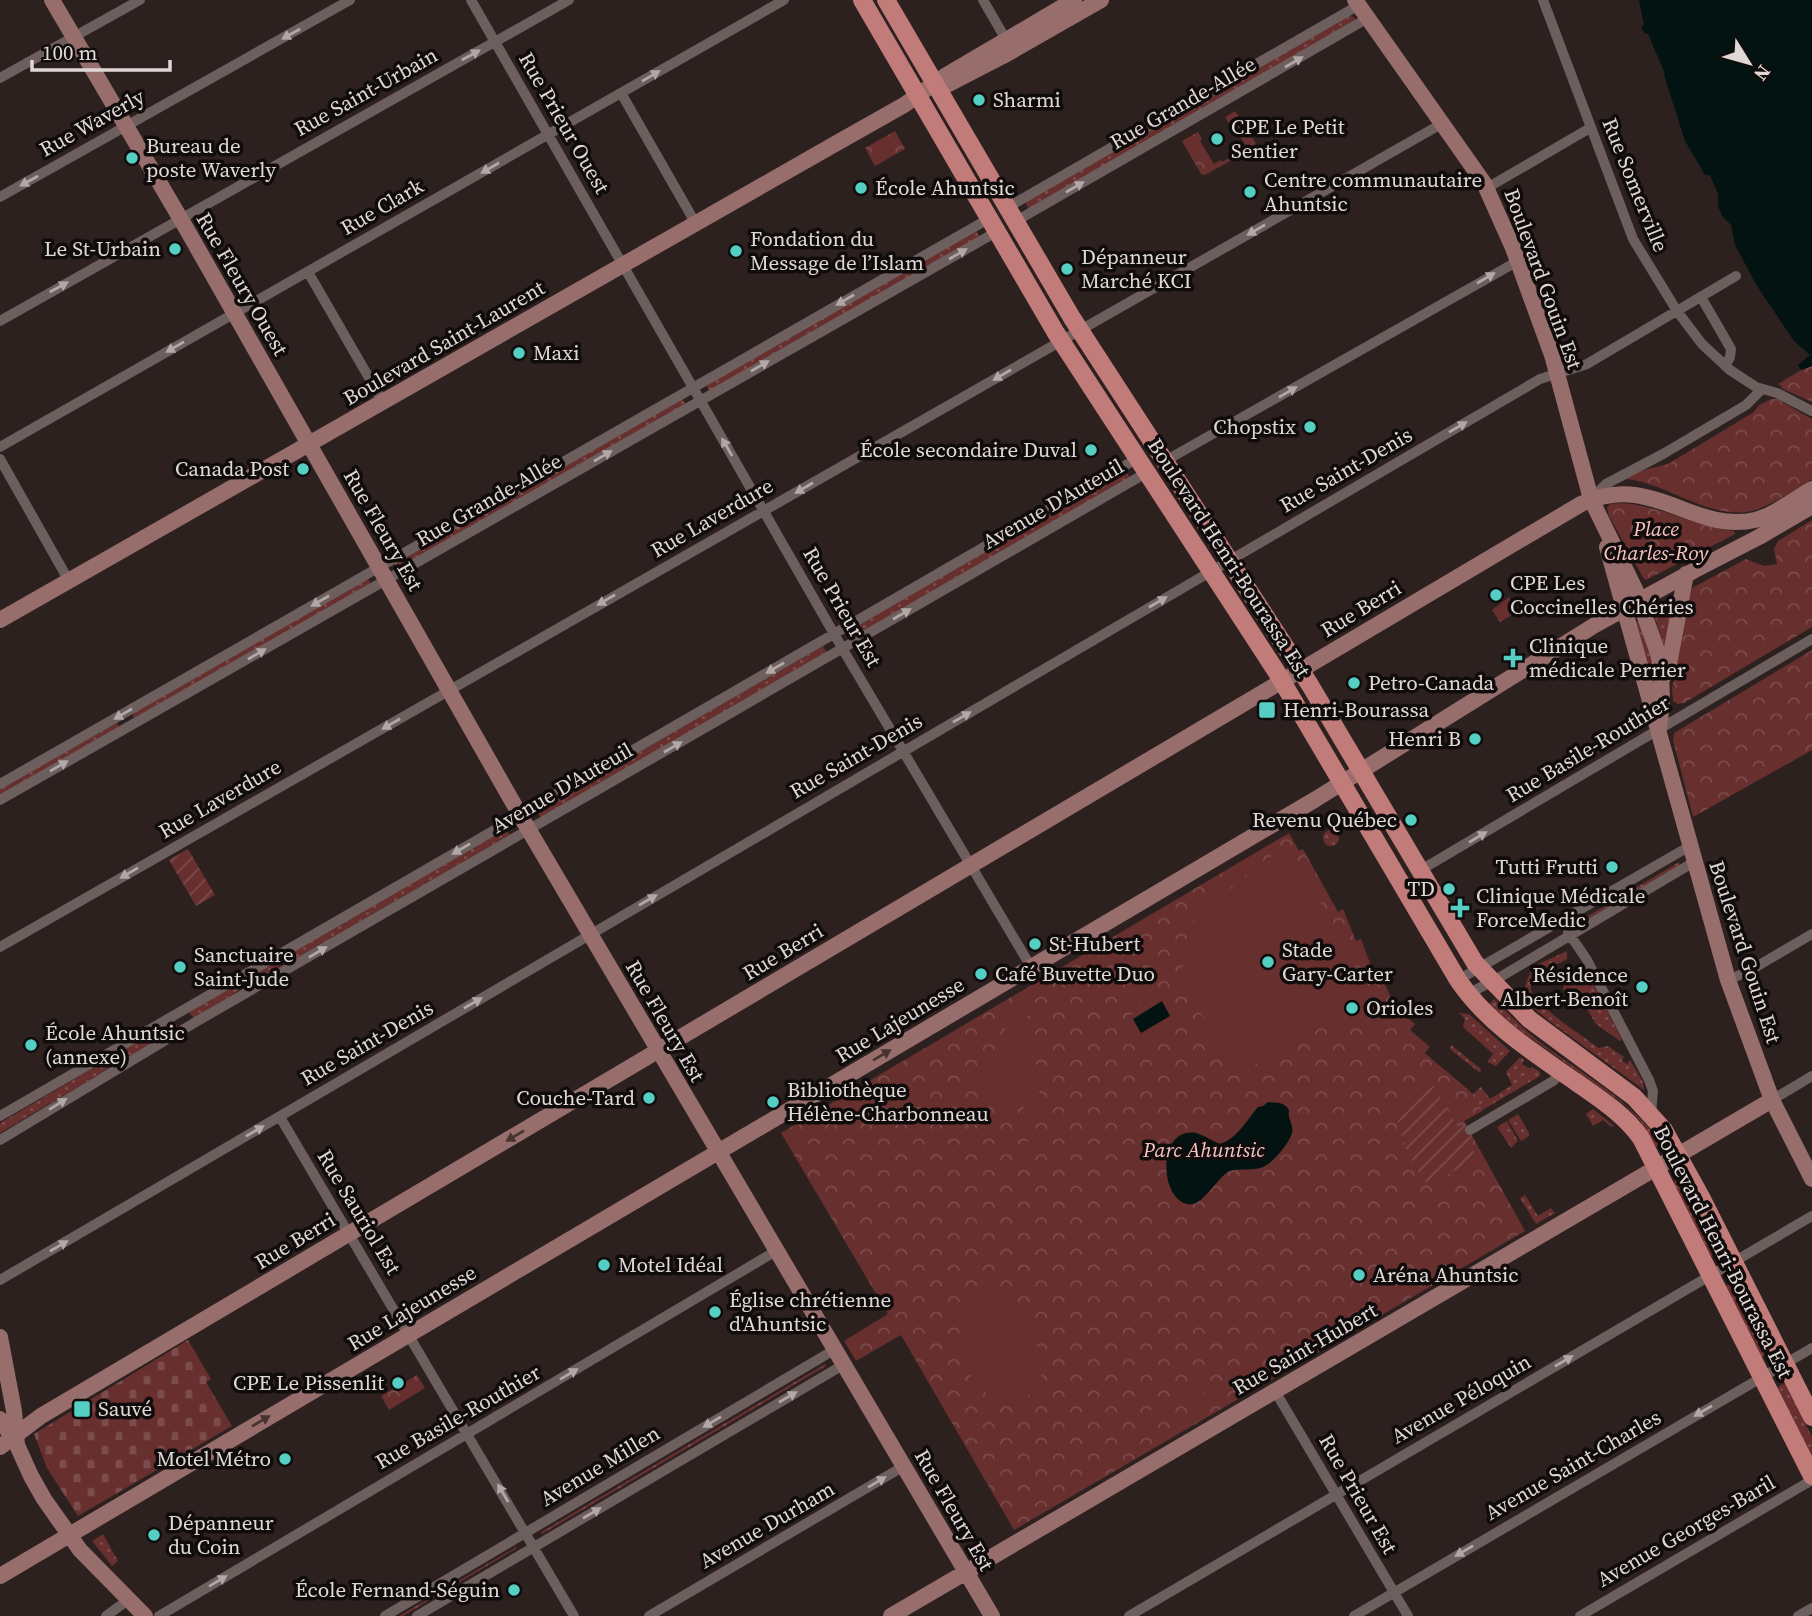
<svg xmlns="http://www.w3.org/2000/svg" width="1812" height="1616" font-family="'Source Serif 4',serif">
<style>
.grass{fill:url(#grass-dots)}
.forest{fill:url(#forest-crowns)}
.cemetery{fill:url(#cemetery-stones)}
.garden{fill:url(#garden-furrows)}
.pitch{fill:#672f2e}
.water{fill:#031311}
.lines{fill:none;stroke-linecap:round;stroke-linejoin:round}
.street{stroke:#6d5f5e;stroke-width:10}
.secondary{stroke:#976e6c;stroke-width:16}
.primary{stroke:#c17c7a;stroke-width:18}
.oneway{fill:#b2a8a7}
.oneway2{fill:#473332}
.poi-dot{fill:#55cec4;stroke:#110c0c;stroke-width:2.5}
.labels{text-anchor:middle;stroke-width:7;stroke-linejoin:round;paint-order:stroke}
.street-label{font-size:21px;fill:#e0d8d7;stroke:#110c0c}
.poi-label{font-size:21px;fill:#e0d8d7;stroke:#110c0c;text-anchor:start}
.park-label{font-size:21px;font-style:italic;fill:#f7c3c0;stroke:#110c0c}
</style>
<defs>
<pattern id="grass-dots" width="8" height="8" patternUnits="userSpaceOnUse" patternTransform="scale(1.75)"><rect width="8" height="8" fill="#672f2e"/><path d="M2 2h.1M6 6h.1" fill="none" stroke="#7c4c4c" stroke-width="1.8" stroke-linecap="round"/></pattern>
<pattern id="forest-crowns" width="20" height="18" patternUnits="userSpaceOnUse" patternTransform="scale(1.75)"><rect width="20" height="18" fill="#672f2e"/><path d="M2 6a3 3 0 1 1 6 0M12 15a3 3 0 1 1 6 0" fill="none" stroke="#7c4c4c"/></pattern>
<pattern id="cemetery-stones" width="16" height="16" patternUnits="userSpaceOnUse" patternTransform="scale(1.75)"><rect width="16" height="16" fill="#672f2e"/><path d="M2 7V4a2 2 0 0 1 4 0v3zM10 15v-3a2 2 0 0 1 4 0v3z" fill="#7c4c4c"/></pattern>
<pattern id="garden-furrows" width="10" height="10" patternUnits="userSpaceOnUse" patternTransform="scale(1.75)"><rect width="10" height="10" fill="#672f2e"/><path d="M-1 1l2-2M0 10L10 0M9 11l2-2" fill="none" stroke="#7c4c4c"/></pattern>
</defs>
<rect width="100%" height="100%" fill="#2d2120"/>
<path class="grass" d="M1349,16L1354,17L1356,20L1029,209L1025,202Z
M976,230L980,237L709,391L706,384Z
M682,398L686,405L398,569L394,563Z
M1126,470L1130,478L852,638L847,631Z
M368,578L371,584L134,718L133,716V713Z
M1673,597L1676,598L1667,645L1664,646L1653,612Z
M1643,619L1656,660L1654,701L1636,622Z
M823,646L827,653L541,818L537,811Z
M117,723L119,727L0,796V789Z
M506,829L510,835L258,980L255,977L256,973Z
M1323 838a8 8 0 1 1 16 0a8 8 0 1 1-16 0Z
M1679,862L1680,865L1581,923L1580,922L1588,916Z
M1567,951V959C1557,965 1534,974 1531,985C1526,1001 1586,1038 1599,1048L1608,1046L1624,1057L1622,1060L1627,1064L1630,1060L1643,1082L1644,1090L1548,1020L1525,1001V986L1532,967Z
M1583,968L1586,969L1622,1040L1620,1041L1596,1024L1587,1009L1563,989L1565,979Z
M239,984L242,989L194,1018L190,1014L191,1010Z
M1494,999C1509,1014 1524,1030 1541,1043C1584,1075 1630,1100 1662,1144L1656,1147L1641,1122L1626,1106L1504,1019L1489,1004Z
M1459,1013L1469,1014L1510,1051L1496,1066L1487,1062L1493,1054L1463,1027L1465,1019Z
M173,1021L177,1025L176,1029L0,1133V1123Z
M1451,1045L1481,1069L1480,1073L1450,1049Z
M1520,1057L1524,1060L1522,1064L1530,1069L1532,1067L1540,1072V1076L1464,1121L1439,1065L1473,1094L1481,1087L1490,1099L1512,1085L1506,1072Z
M1593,1109L1614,1126L1611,1127L1603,1120L1593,1126L1586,1114Z
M1518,1114L1529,1133V1136L1521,1141L1508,1120Z
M1507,1121L1518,1141L1511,1148L1497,1127Z
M1682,1179L1718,1251L1711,1256L1673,1182Z
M1525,1195L1538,1216L1551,1208L1555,1213L1536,1224L1520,1198Z
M1734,1281L1770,1353L1762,1357L1725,1286Z
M825,1364L826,1366L542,1534L541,1532Z
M1785,1383L1812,1437V1457L1777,1387Z
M103,1534L118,1561L112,1566L92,1541Z
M516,1547L517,1548L403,1616H399Z"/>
<path class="forest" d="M1235,111L1245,125L1241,127L1244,133L1249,131L1257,146L1205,175L1201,174L1182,141L1198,132L1202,139L1200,141L1214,164L1221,160L1222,162L1247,148L1238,133L1235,134L1225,117Z
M895,131L905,149L875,166L865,148Z
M1812,366V402L1781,388L1782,386L1778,384L1801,370Z
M1771,399H1777L1812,419V479C1794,490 1775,504 1755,510C1714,523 1668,483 1626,479L1640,471L1668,464L1754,412L1759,405Z
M1610,504C1646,498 1696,528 1734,531L1735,534L1646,580L1644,579L1609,516L1607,508Z
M1812,520V627L1684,703L1678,704L1673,701L1672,689L1688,602L1692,588L1746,559L1764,566L1777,564L1774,549L1778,541Z
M1509,597L1517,612L1500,622L1492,610Z
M1812,650V750L1693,817L1673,740L1674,733Z
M1289,833L1299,851L1303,849L1338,912L1343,909L1356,941L1361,939L1373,971L1379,969L1394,1006L1415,1024L1410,1030L1430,1047L1425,1053L1473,1095L1482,1111L1464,1121L1525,1231L1293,1367L1291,1365L1287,1367L1288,1370L1014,1530L901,1335L856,1361L844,1341L888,1314L781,1133Z
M417,1375L425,1388L389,1410L381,1396Z"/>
<path class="cemetery" d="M188,1340L211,1379L206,1382L232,1426L78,1516L47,1468L34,1434Z"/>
<path class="garden" d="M188,849L215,895L196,906L169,860Z
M1429,1079L1458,1127L1465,1124L1473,1138L1468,1141L1477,1157L1429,1186C1411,1162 1399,1140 1397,1110Z"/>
<path class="pitch" d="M1286,848L1354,957L1351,959L1363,978L1362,984L1374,987L1368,1011L1327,1022L1297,1037L1286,1052L1261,1064L1259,1062L1232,1076L1204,1031L1210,1027C1202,1014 1192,1000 1186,985C1177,956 1188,920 1211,901C1222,892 1236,886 1248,879L1245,872Z
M1137,958L1158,992L1161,991L1175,1016L1173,1020L1143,1039L1136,1037L1128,1021L1130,1016L1144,1007L1121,967Z
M1021,1008L1031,1010L1030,1016H1027L1024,1044L1040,1047L1035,1064L1038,1066L1037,1081L1041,1101L1035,1108L1036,1147L1028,1146L1024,1104L1014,1099L979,1094L983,1069L1000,1071L1007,1016L1011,1011L1021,1012Z
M988,1294C994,1294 999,1294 1004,1297C1024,1308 1046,1355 1041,1377C1039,1384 1034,1390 1029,1395C1025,1398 1021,1402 1016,1404C1005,1406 994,1399 986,1393C955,1364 946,1317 988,1294Z
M1199,1387L1205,1396L1186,1407L1181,1398Z
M1159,1406L1166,1418L1145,1430L1138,1418Z"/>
<path class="water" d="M1639,0H1812V366L1801,370L1798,365L1810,355L1794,341L1757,286L1735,245L1731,225L1722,216L1718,206V194L1710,175H1705L1685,141L1664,75L1665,74L1648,34H1645L1641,27L1644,25Z
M1162,1001L1170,1016L1141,1033L1133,1019Z
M1268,1102C1277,1103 1283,1101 1289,1110C1287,1119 1294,1124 1292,1133C1290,1142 1272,1164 1263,1167C1253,1171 1239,1168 1229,1171C1218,1178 1204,1202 1193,1204C1160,1209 1154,1126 1196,1133C1204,1135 1212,1141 1220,1144C1237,1139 1247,1120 1258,1107L1263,1106Z"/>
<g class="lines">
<path class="street" d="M471,0L845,653L1031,967
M983,0L1008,43
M1543,0L1633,239L1677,311L1702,344L1730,370L1756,387L1777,393L1812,411
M0,78L140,0
M621,93L696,224
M1487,188L1590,128
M0,197L350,0
M1008,207L1359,5
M1016,221L1368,18
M308,272L383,402
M1701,297L1731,349L1730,357L1725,366
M0,321L569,0
M0,447L784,0
M0,459L69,581
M1165,461L1518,261
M1592,498L1606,484L1663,454L1746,405L1762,389
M0,784L990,218
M0,800L998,231
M1419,871L1812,639
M1568,932L1587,960L1649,1080L1653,1091L1651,1114
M0,947L1443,123
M1458,980L1690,846
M1728,980L1749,971L1812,934
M1468,994L1502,976L1694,862
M1772,1100L1812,1076
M0,1116L1138,458
M280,1117L574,1616
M1470,1130L1553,1081L1562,1072
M0,1140L194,1023L1146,473
M0,1280L1540,379L1587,364L1736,276
M1275,1391L1408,1616
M106,1616L128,1600
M159,1616L776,1251
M385,1616L834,1350
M417,1616L843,1365
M649,1616L904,1466
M1129,1616L1812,1216
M1354,1616L1812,1348
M1580,1616L1812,1480
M1798,1616L1812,1608"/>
<path class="secondary" d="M52,0L186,228L520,815L992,1616
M1355,0L1484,183L1513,248L1552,355L1591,499L1635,589L1658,653L1661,668L1662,702L1659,729
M945,86L1003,56L1101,0
M1607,547L1728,980L1772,1100L1812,1179
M0,620L835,144L904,105L945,76L1074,0
M1665,675L1669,664L1686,574
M0,1337L14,1411L17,1445L31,1476L44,1499L80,1550L145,1616
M0,1419L16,1443
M0,1447L41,1416L1581,504C1653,471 1692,534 1755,520C1775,515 1794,499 1812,489
M0,1576L1316,799L1595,625L1695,570L1759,537L1812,506
M891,1616L1772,1100"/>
<path class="primary" d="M862,0L1056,333L1276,671L1458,980C1488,1024 1533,1052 1576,1082C1600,1099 1624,1114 1641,1138L1812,1476
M886,0L1072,318L1310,685L1475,963L1529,1019L1634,1097L1664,1130L1701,1197L1812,1417"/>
</g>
<defs><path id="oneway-solid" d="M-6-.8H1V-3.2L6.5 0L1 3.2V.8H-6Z" transform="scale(1.75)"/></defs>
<g class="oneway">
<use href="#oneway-solid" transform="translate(291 34) rotate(151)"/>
<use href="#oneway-solid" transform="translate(471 55) rotate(-29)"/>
<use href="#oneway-solid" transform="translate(1294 62) rotate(-30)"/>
<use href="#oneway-solid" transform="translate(651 76) rotate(-30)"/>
<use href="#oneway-solid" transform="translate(490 168) rotate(150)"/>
<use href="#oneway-solid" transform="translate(29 181) rotate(151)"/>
<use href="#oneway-solid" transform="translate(1075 187) rotate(-30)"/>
<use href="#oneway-solid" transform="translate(1256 230) rotate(150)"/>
<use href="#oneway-solid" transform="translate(958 254) rotate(-30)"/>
<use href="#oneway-solid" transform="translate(1486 278) rotate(-30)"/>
<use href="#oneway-solid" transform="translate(59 287) rotate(-29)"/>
<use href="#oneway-solid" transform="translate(845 300) rotate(150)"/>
<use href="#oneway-solid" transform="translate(175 347) rotate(150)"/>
<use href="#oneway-solid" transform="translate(760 366) rotate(-30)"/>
<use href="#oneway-solid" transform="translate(1002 375) rotate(150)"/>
<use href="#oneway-solid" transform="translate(1288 392) rotate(-30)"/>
<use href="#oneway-solid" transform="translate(1458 427) rotate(-30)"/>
<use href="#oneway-solid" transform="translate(727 447) rotate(-120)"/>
<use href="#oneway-solid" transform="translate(603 456) rotate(-30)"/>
<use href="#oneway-solid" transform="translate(804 488) rotate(150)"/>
<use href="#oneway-solid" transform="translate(606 600) rotate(150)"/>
<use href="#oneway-solid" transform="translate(320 601) rotate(150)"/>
<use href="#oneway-solid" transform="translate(1158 602) rotate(-30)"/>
<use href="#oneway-solid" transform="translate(902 614) rotate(-30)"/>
<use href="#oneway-solid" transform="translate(257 654) rotate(-30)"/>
<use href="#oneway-solid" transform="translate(775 668) rotate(150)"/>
<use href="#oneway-solid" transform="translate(123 714) rotate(150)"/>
<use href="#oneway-solid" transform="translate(962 717) rotate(-30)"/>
<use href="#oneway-solid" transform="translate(391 724) rotate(150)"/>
<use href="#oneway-solid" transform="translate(673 747) rotate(-30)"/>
<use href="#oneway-solid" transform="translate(59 766) rotate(-30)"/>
<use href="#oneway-solid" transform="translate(1478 837) rotate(-31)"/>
<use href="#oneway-solid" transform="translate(461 849) rotate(150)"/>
<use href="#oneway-solid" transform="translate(129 873) rotate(150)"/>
<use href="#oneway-solid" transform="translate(648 900) rotate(-30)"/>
<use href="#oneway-solid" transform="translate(318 952) rotate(-30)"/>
<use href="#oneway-solid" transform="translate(473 1003) rotate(-30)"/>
<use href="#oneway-solid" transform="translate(58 1104) rotate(-32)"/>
<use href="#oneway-solid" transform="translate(255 1131) rotate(-30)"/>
<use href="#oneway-solid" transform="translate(59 1246) rotate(-30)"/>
<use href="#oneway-solid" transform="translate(1564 1361) rotate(-30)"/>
<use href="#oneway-solid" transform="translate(569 1374) rotate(-31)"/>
<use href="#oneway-solid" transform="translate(788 1397) rotate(-30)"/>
<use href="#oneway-solid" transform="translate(1703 1411) rotate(150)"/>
<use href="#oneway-solid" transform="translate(712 1422) rotate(149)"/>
<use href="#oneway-solid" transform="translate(877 1482) rotate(-31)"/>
<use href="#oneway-solid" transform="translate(503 1493) rotate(-120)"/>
<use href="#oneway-solid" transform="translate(592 1513) rotate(-30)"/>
<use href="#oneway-solid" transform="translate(1464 1551) rotate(150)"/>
<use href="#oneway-solid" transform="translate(218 1581) rotate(-31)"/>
</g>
<g class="oneway2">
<use href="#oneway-solid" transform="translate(882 1055) rotate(-31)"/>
<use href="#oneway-solid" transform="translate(515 1136) rotate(149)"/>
<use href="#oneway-solid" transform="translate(261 1421) rotate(-31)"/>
</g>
<g class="poi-dot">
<circle cx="979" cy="100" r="7"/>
<circle cx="1217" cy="139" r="7"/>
<circle cx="132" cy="158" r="7"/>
<circle cx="861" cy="188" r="7"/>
<circle cx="1250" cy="192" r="7"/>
<circle cx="175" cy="249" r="7"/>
<circle cx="736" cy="251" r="7"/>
<circle cx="1067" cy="269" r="7"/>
<circle cx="519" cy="353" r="7"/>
<circle cx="1310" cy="427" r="7"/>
<circle cx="1091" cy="450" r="7"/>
<circle cx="303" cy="469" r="7"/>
<circle cx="1496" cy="595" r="7"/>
<path d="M1509.5 647.5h7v7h7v7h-7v7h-7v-7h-7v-7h7z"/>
<circle cx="1354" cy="683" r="7"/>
<rect x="1258" y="701" width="18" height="18" rx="3.5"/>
<circle cx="1475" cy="739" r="7"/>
<circle cx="1411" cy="820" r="7"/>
<circle cx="1612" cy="867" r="7"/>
<circle cx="1449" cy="889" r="7"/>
<path d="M1456.5 897.5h7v7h7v7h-7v7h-7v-7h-7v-7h7z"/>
<circle cx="1035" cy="944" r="7"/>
<circle cx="1268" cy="962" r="7"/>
<circle cx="180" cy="967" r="7"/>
<circle cx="981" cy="974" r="7"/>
<circle cx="1642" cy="987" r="7"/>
<circle cx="1352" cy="1008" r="7"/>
<circle cx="31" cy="1045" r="7"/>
<circle cx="649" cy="1098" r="7"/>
<circle cx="773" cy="1102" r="7"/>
<circle cx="604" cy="1265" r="7"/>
<circle cx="1359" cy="1275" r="7"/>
<circle cx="715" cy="1312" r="7"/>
<circle cx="398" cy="1383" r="7"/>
<rect x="73" y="1400" width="18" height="18" rx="3.5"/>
<circle cx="285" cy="1459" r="7"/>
<circle cx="154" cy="1535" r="7"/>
<circle cx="514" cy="1590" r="7"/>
</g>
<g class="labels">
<g class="street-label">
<text transform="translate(366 92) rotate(-29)" y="7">Rue Saint-Urbain</text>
<text transform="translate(1183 103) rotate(-30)" y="7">Rue Grande-Allée</text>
<text transform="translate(92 123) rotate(-29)" y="7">Rue Waverly</text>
<text transform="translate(564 123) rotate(60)" y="7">Rue Prieur Ouest</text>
<text transform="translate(1635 185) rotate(68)" y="7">Rue Somerville</text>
<text transform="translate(382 207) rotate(-30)" y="7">Rue Clark</text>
<text transform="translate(1543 279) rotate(70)" y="7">Boulevard Gouin Est</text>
<text transform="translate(242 284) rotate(60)" y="7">Rue Fleury Ouest</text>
<text transform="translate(444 343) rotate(-30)" y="7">Boulevard Saint-Laurent</text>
<text transform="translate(1346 470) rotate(-30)" y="7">Rue Saint-Denis</text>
<text transform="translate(489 500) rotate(-30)" y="7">Rue Grande-Allée</text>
<text transform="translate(1053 504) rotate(-30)" y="7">Avenue D'Auteuil</text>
<text transform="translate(712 518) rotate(-30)" y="7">Rue Laverdure</text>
<text transform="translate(383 530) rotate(60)" y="7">Rue Fleury Est</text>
<text transform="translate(1229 558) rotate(57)" y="7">Boulevard Henri-Bourassa Est</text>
<text transform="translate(842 607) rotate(60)" y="7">Rue Prieur Est</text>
<text transform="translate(1361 609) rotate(-31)" y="7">Rue Berri</text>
<text transform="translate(1588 749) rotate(-31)" y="7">Rue Basile-Routhier</text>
<text transform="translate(856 756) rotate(-30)" y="7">Rue Saint-Denis</text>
<text transform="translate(562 788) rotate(-30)" y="7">Avenue D'Auteuil</text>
<text transform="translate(220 799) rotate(-30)" y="7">Rue Laverdure</text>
<text transform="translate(783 952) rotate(-31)" y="7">Rue Berri</text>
<text transform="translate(1745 952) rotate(72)" y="7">Boulevard Gouin Est</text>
<text transform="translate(900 1020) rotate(-31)" y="7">Rue Lajeunesse</text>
<text transform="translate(665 1021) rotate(60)" y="7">Rue Fleury Est</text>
<text transform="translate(367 1043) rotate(-30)" y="7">Rue Saint-Denis</text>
<text transform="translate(359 1212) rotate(59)" y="7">Rue Sauriol Est</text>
<text transform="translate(295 1241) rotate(-31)" y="7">Rue Berri</text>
<text transform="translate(1723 1252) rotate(63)" y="7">Boulevard Henri-Bourassa Est</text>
<text transform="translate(412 1308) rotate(-31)" y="7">Rue Lajeunesse</text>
<text transform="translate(1305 1349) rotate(-30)" y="7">Rue Saint-Hubert</text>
<text transform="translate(1461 1399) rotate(-30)" y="7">Avenue Péloquin</text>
<text transform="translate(458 1417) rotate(-30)" y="7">Rue Basile-Routhier</text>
<text transform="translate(1573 1465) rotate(-30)" y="7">Avenue Saint-Charles</text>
<text transform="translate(600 1466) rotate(-31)" y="7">Avenue Millen</text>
<text transform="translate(1358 1494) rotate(60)" y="7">Rue Prieur Est</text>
<text transform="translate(954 1510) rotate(60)" y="7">Rue Fleury Est</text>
<text transform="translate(767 1525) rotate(-30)" y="7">Avenue Durham</text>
<text transform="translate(1686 1531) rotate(-30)" y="7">Avenue Georges-Baril</text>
</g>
<g class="poi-label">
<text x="993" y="107">Sharmi</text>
<text x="1231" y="134">CPE Le Petit<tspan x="1231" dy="24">Sentier</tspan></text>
<text x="146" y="153">Bureau de<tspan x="146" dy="24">poste Waverly</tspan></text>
<text x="1264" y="187">Centre communautaire<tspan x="1264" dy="24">Ahuntsic</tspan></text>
<text x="875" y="195">École Ahuntsic</text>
<text x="750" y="246">Fondation du<tspan x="750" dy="24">Message de l’Islam</tspan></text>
<text x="161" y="256" text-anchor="end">Le St-Urbain</text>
<text x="1081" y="264">Dépanneur<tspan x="1081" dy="24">Marché KCI</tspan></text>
<text x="533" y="360">Maxi</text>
<text x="1296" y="434" text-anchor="end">Chopstix</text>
<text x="1077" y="457" text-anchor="end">École secondaire Duval</text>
<text x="289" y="476" text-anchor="end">Canada Post</text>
<text x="1510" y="590">CPE Les<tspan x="1510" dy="24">Coccinelles Chéries</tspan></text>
<text x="1529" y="653">Clinique<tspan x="1529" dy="24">médicale Perrier</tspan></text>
<text x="1368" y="690">Petro-Canada</text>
<text x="1283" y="717">Henri-Bourassa</text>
<text x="1461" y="746" text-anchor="end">Henri B</text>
<text x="1397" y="827" text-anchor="end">Revenu Québec</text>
<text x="1598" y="874" text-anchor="end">Tutti Frutti</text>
<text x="1435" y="896" text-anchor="end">TD</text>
<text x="1476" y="903">Clinique Médicale<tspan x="1476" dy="24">ForceMedic</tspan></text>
<text x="1049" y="951">St-Hubert</text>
<text x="1282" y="957">Stade<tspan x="1282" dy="24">Gary-Carter</tspan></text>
<text x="194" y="962">Sanctuaire<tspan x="194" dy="24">Saint-Jude</tspan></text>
<text x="995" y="981">Café Buvette Duo</text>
<text x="1628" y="982" text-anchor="end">Résidence<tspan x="1628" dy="24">Albert-Benoît</tspan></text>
<text x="1366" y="1015">Orioles</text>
<text x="45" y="1040">École Ahuntsic<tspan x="45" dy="24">(annexe)</tspan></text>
<text x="787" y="1097">Bibliothèque<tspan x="787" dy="24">Hélène-Charbonneau</tspan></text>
<text x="635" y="1105" text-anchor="end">Couche-Tard</text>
<text x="618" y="1272">Motel Idéal</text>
<text x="1373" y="1282">Aréna Ahuntsic</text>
<text x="729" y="1307">Église chrétienne<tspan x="729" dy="24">d'Ahuntsic</tspan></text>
<text x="384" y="1390" text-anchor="end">CPE Le Pissenlit</text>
<text x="98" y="1416">Sauvé</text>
<text x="271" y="1466" text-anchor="end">Motel Métro</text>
<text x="168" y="1530">Dépanneur<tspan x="168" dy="24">du Coin</tspan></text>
<text x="500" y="1597" text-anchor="end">École Fernand-Séguin</text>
</g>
<g class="park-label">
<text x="1656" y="536">Place<tspan x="1656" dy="24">Charles-Roy</tspan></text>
<text x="1204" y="1157">Parc Ahuntsic</text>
</g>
</g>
<g transform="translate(1749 63) rotate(127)" stroke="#110c0c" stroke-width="5" paint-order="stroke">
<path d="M0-5L12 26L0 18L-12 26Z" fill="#e0d8d7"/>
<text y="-10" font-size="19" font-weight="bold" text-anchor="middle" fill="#e0d8d7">N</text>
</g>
<path d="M32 60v10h138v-10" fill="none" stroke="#e0d8d7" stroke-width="3.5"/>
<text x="42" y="60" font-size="21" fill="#e0d8d7" stroke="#110c0c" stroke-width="5" paint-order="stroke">100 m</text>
</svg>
